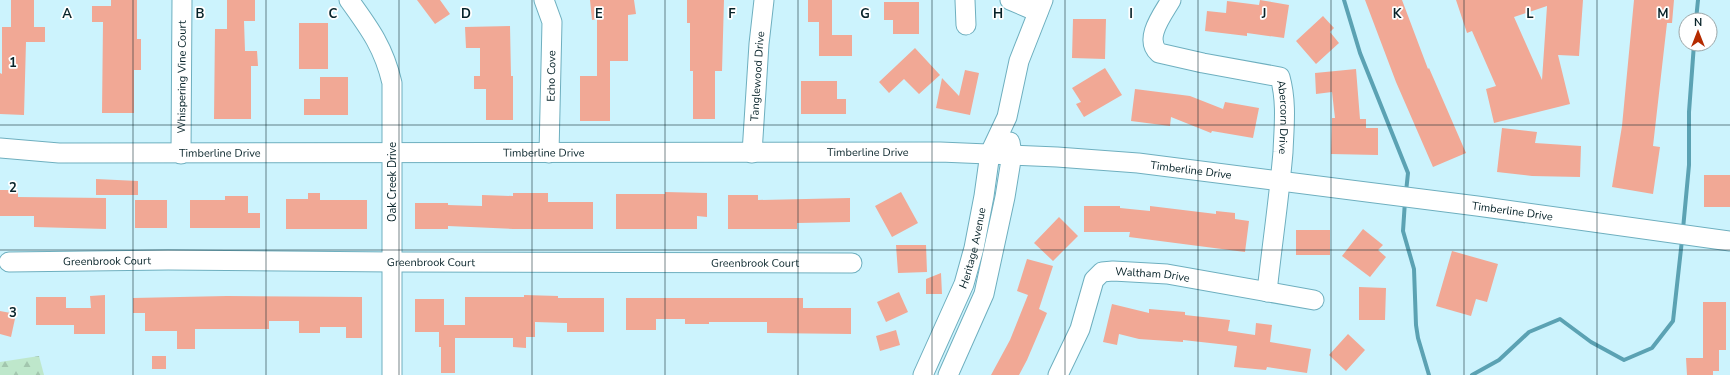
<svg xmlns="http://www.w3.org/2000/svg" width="1730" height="375" font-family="'Nunito Sans',sans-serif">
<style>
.forest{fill:url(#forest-firs)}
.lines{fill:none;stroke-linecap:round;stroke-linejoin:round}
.stream{stroke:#5ba2b3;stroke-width:4}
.building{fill:#f1a895;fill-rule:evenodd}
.minor-casing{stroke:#6eafbf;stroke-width:21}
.minor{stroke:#fff;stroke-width:19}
.grid{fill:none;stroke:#072329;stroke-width:1;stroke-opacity:0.55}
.labels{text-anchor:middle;stroke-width:3.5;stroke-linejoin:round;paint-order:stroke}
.street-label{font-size:11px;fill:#072329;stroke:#fff}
.grid-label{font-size:13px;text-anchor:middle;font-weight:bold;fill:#072329;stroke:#fff;stroke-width:3.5;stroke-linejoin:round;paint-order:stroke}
</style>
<defs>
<pattern id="forest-firs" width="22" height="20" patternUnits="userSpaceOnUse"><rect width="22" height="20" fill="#bee7cb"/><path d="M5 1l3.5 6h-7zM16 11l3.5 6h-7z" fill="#a2c6ae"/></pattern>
</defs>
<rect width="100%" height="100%" fill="#ccf3fd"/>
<path class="forest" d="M39,356L44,375H0V362Z"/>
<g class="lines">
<path class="stream" d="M1344,0L1360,53L1408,173L1406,192
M1696,20L1698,0
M1405,201L1403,231L1414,269L1416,325L1418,338L1429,375
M1683,229L1689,165V112L1694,44
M1472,375L1499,360L1529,332L1560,319L1591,342L1624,360L1652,348L1673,321L1682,240"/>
</g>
<path class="building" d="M11,0H34V27H45V42H26L24,115L0,114V73L2,74V27H11Z
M111,0H137V39H141V70H134V113H102L103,22H92V6H111Z
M227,0H255V21H244L245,51H257L258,66H251V119H214L215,29H227Z
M417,0H440L450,14L435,24Z
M590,0H634L636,14L628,15V61H610V121H580V76H597V19L592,20Z
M687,0H724L722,71H715V119H693V71H690V23H687Z
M808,0H832V35H852V56H819V22H808Z
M1260,0L1289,5L1284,38L1247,33V36L1205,31L1207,11L1226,13L1227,1L1259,5Z
M1365,0H1402L1428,69L1429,68L1466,153L1433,167L1396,82Z
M1456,0H1583L1579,56L1558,55L1570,104L1494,123L1486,89L1496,86L1472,31L1467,33ZM1547,6L1542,80L1514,17Z
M1634,0H1674L1672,23H1667L1653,146L1660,147L1653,194L1612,187L1622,126Z
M884,2H919V34H893V20H884Z
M1323,16L1334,28L1330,32L1339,43L1316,64L1296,41Z
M1073,19H1106L1105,59L1072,58Z
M299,23H328V69H299Z
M510,26L511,76H513V120H486V89H474V76H480V48H466L465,27Z
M915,48L940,75L919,94L904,79L889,93L879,82Z
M1105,68L1122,95L1084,117L1076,104L1081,102L1072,88Z
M1356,69L1360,119H1366V128H1378V155L1331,154L1332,118H1335L1332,92L1316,94L1315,73Z
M965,70L979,73L970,115L936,108L942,78L959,96Z
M320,77H348V115H304V99H320Z
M801,81H837V99H846V114H801Z
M1135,89L1190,96L1223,109L1225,102L1259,108L1253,138L1212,131L1211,133L1171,117L1170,126L1131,121Z
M1502,128L1537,132L1535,143L1581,146L1580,177L1532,176L1497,172Z
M1704,175H1730V207H1704Z
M96,179L138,181V195H96Z
M0,190H18V197L106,198V229L34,227V216H0Z
M665,192L707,193V217L697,216V229H616V194H665Z
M901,192L918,223L892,237L875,206Z
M308,193H320V200H367V229H286V199H308Z
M513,193H548V202H593V229H513L448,226V229H415V203H448V205L482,206V195L513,196Z
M728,195H758V200L850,198V222L797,223V229H728Z
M225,196H248V213H260V228H190V200H225Z
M135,200H167V228H135Z
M1084,206H1120V208L1150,211V206L1216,214V211L1235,213V219L1249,221L1245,252L1129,237L1130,232H1084Z
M1059,217L1078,236L1053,261L1034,243Z
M1363,229L1383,245L1378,250L1386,257L1370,277L1342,256Z
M1296,230H1330V255H1296Z
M896,245H926L927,272L898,273Z
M1452,251L1498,264L1487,302L1476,299L1471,316L1436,306Z
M1027,259L1053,266L1039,309L1047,313L1027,360L1019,375H991L1010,340L1028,295L1017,291Z
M941,273L942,294H926V279Z
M1359,287L1386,288L1385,320H1359Z
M899,292L908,312L886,322L877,302Z
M105,295V334H74V325H36V297H66V308H91L90,296Z
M524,295L558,296V298H604V332H567V323L535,322V337H526V348L513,347V338H455V373H441V347H439V332H415V299H444V325H465V297H524Z
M227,296L362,297V338H346V327H320V333H299V321H269V329H195V349H177V331H145V313H133V298Z
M626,298H803V308H851V334L767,333V322H709V324H685V319H656V330H626Z
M1703,302H1726V350H1719V371H1713V375H1687L1686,358H1703Z
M1112,304L1149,313V309L1185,312V315L1230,320L1228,331L1255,335L1256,323L1272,325L1270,342L1311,349L1307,373L1267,367L1266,370L1234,367L1237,346L1183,340V342L1139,339L1119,334L1117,345L1103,342Z
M0,311L16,314L11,337L0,334Z
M896,330L900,345L880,351L876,336Z
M1348,334L1365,350L1346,371L1329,355Z
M152,356H166V369H152Z"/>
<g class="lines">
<g class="minor-casing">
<g id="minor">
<path d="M349,0C370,29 384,48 392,83V375"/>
<path d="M544,0L552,22L549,153"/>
<path d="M965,0L966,25"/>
<path d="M1010,0L1038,12"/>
<path id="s1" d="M1171,0C1163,14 1143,39 1159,53L1203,63L1280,77C1287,102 1284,127 1283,152C1279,199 1272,245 1267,292"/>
<path id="s2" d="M0,148L59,153L940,152L1057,157L1138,163L1477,206L1730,241"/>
<path id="s3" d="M752,153L759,44L764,0"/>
<path id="s4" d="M181,154L182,0"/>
<path id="s5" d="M9,262L168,260L392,262L852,263"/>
<path id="s6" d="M923,375L964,284L974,248L984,196L990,153L1007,117L1019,61L1043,0"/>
<path d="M948,375L984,294L1005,197L1012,154L1010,142"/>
<path id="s7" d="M1058,375L1080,329L1094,280L1102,272L1113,271L1167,274L1314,300"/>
</g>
</g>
<use href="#minor" class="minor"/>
</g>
<path class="grid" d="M133,0V375M266,0V375M399,0V375M532,0V375M665,0V375M798,0V375M932,0V375M1065,0V375M1198,0V375M1331,0V375M1464,0V375M1597,0V375M0,125H1730M0,250H1730"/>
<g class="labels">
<g class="street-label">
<text transform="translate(551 76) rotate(-89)" y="4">Echo Cove</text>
<text dy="4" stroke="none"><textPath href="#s3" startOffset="77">Tanglewood Drive</textPath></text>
<text dy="4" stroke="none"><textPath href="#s4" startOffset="77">Whispering Vine Court</textPath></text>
<text dy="4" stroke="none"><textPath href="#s1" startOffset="223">Abercorn Drive</textPath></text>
<text dy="4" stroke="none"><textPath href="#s2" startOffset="868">Timberline Drive</textPath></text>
<text dy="4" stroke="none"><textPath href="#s2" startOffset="220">Timberline Drive</textPath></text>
<text dy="4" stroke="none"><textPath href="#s2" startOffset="544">Timberline Drive</textPath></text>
<text dy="4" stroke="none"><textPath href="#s2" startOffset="1192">Timberline Drive</textPath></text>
<text transform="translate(392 182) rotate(-90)" y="4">Oak Creek Drive</text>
<text dy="4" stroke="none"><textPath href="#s2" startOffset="1516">Timberline Drive</textPath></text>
<text dy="4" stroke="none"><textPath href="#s6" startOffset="137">Heritage Avenue</textPath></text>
<text dy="4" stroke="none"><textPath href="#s5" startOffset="98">Greenbrook Court</textPath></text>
<text dy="4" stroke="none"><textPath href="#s5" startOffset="422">Greenbrook Court</textPath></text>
<text dy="4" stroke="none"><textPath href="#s5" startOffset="746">Greenbrook Court</textPath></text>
<text dy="4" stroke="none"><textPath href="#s7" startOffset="164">Waltham Drive</textPath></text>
</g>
</g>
<g class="grid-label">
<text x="67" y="18">A</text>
<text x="200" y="18">B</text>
<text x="333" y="18">C</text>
<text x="466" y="18">D</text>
<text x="599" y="18">E</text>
<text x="732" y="18">F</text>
<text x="865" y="18">G</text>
<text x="998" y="18">H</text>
<text x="1131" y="18">I</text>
<text x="1264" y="18">J</text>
<text x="1397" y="18">K</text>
<text x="1530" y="18">L</text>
<text x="1663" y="18">M</text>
<text x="13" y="67">1</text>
<text x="13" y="192">2</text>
<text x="13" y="317">3</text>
</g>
<g transform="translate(1698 32)"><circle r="19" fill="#ffffff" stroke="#9ca7a9"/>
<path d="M0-3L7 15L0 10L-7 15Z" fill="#b52b00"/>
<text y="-6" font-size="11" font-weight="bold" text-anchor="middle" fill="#072329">N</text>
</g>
</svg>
